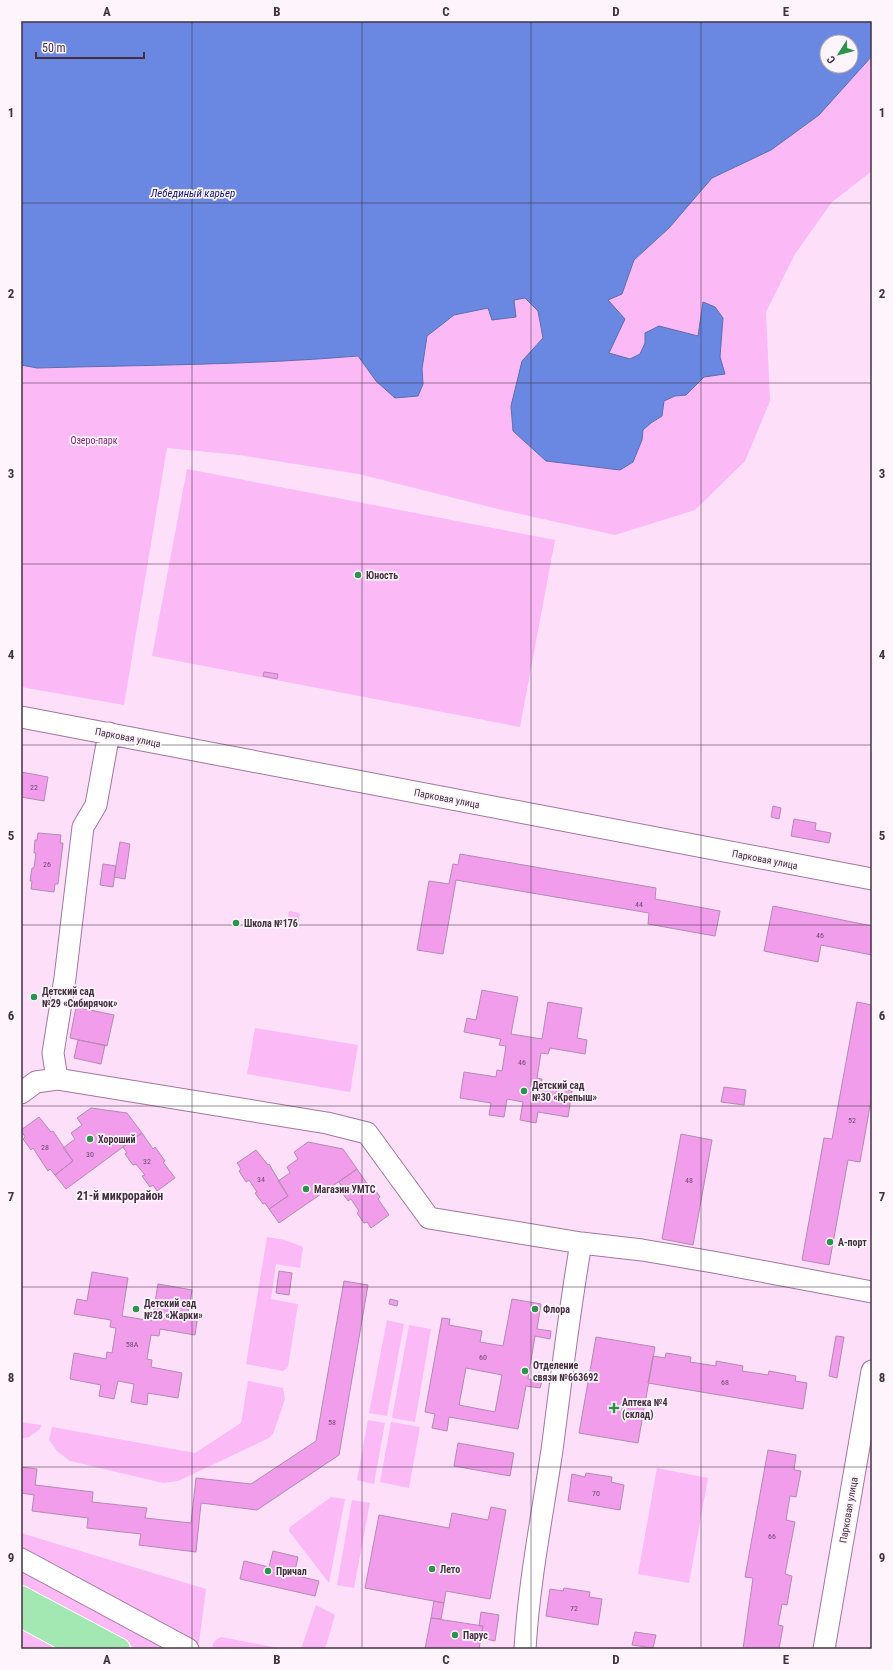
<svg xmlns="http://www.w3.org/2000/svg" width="893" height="1670" font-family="'Roboto Condensed',sans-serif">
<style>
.green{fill:#fbbaf6}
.water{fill:#6a87e2;stroke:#5e6db2;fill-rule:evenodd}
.building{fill:#f19deb;stroke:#b789b3;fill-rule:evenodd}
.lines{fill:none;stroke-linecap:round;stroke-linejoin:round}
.minor-casing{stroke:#a3769f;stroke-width:23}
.major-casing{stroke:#fff;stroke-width:24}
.minor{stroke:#fff;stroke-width:21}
.major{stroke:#a3e8b3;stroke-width:22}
.grid{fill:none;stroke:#433041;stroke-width:1;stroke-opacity:0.55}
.poi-dot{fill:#2c944a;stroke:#fef4fc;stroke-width:1.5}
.labels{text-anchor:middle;stroke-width:3.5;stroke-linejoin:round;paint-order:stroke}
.number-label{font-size:8px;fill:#6e4b6c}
.park-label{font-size:10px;fill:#862583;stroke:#fef4fc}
.poi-label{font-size:10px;font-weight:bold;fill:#433041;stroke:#fef4fc;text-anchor:start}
.street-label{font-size:10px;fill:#433041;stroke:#fef4fc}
.water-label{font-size:11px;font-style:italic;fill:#131782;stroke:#fef4fc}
.quarter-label{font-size:12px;font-weight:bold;fill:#433041;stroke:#fef4fc}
.neatline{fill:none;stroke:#433041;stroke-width:1.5}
.grid-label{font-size:13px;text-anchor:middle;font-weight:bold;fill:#433041}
</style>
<rect width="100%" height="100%" fill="#fddffa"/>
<path class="green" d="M872,56V171L832,202L795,254L766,312L770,401L745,461L695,510L615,535L498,509L359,474L239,455L167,448L124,705L21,687V365L38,368C144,365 252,365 358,356L376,381L423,384L422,369L427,336L454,315L488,308L516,317L514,300L525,298L538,311L543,338L522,361L513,431L546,461L574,463L633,462L642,440L643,430L651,423L662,416L664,401L675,396L686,395L720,357L723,318L698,336L645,343L640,355L630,359L609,353L608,300L630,270L634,260L669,228L712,178L771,150L819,115Z
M187,469L555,540L520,727L152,656Z
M289,911L300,913L298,925L287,923Z
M255,1028L358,1045L350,1092L247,1074Z
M267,1237L285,1240L303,1247L300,1268L276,1264L271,1299L298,1304L288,1367L283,1371L246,1364Z
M387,1320L404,1324L387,1416L369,1413Z
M409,1325L431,1329L415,1422L392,1418Z
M248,1381L283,1388L285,1399L273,1434L269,1438L178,1481L163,1483L70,1461L57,1451L49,1440L52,1427L195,1453L241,1423Z
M368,1420L385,1423L374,1484L357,1480Z
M21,1422L41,1425L40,1429L29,1437L21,1439Z
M391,1422L420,1427L409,1488L380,1482Z
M657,1468L708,1478L689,1583L638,1574Z
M331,1497L345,1499L329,1583L289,1531L290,1527Z
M352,1500L370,1503L354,1588L337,1585Z
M21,1533L206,1589L199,1643L194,1647L21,1557Z
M21,1565L169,1649H137L21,1585Z
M316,1605L335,1615L325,1649H301Z
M21,1626L62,1649H21Z
M222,1637L278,1648L279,1649H212C213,1642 215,1639 222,1637Z"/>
<path class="water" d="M21,21H872V56L819,115L771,150L712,178L669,228L634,260L622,294L608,300L625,319L609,353L630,359L640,354L645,343V333L659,326L698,336L703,302L715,307L723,318L720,357L725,374L704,377L686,395L675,396L664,401L662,416L651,423L643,430L642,440L633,462L620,470L546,461L513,431L511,406L522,361L543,338L538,311L525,298L514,300L516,317L492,320L488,308L454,315L427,336L422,369L423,384L418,396L395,398L376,381L358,356C252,365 144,365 37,368L21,365ZM827,42H851V66H827Z"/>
<path class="building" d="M264,672L278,674L277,679L263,676Z
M21,772L48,777L44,801L21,797Z
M773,806L781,808L779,819L771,817Z
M794,819L816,823L815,830L831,833L829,843L791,836Z
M38,833L61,835L60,843H63L58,884H55L54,892L31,889L32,881H30L32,868H34L36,853H34L35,840H37Z
M120,842L130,844L125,879L114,877Z
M460,854L656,888L655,899L720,911L715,936L648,924L649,913L456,880L443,954L417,950L429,881L449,884L453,864L458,865Z
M103,864L116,866L113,887L100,885Z
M773,906L872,926V955L821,945L818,962L764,951Z
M482,990L518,997L511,1034L542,1039L548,1002L582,1008L577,1038L587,1040L585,1054L550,1048L548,1054L541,1053L537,1078L542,1079L541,1085L572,1091L568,1117L538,1112L536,1123L520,1120L523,1102L507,1099L504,1117L489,1115L491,1103L460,1098L464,1072L496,1077L497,1070L502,1071L506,1046L499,1045L501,1039L464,1032L467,1018L476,1020Z
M857,1002L872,1005V1095L860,1162L848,1160L829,1265L802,1260L824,1138L832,1139Z
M76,1007L114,1015L107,1046L70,1038Z
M78,1040L105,1045L101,1064L74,1058Z
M724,1087L746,1090L744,1105L721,1102Z
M91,1108L127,1113L142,1133L66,1189L55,1175L73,1161L63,1148L75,1139L71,1133L82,1125L77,1118Z
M39,1117L51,1132L53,1131L73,1161L55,1175L50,1169L48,1171L33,1148L31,1150L23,1139L25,1137L21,1130Z
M142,1133L153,1149L155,1147L165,1161L163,1162L175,1178L157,1191L153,1185L150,1187L142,1176L145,1175L136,1164L133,1165L125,1154L127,1153L123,1147Z
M681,1134L712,1140L693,1245L662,1239Z
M308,1142L343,1149L357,1169L279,1223L269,1209L288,1196L278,1181L290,1173L287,1167L298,1159L294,1152Z
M256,1150L268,1165L269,1164L288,1196L269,1209L265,1203L263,1204L255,1193L257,1192L249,1180L246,1182L239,1171L241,1169L237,1163Z
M357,1169L368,1185L371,1184L380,1197L378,1199L389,1215L371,1228L367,1222L364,1223L357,1213L359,1211L351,1199L348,1201L340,1190L343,1188L339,1182Z
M279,1271L292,1273L289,1295L276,1293Z
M92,1272L128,1278L122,1316L152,1321L158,1284L192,1290L187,1319L197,1321L195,1335L160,1329L159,1336L151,1335L147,1359L152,1360L151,1367L182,1373L178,1398L148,1393L147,1405L131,1402L134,1384L118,1381L114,1399L99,1396L101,1385L70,1379L74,1353L106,1359L107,1352L112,1353L116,1328L110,1327L111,1320L74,1314L77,1299L87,1301Z
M344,1281L368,1285L339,1455L257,1510L201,1503L196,1552L139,1545L141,1534L87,1528L88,1518L32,1511L34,1495L21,1493V1467L37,1469L35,1485L93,1492L92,1502L147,1508L145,1518L191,1523L196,1478L251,1484L316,1441Z
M390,1299L398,1301L397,1306L389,1304Z
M512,1299L541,1304L537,1329L551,1331L550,1339L535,1336L528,1379L542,1381L540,1388L526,1386L518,1429L449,1417L447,1431L432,1428L435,1414L425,1412L442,1318L450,1319L449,1325L482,1331L480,1342L503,1346ZM466,1368L502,1375L495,1412L459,1405Z
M836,1336L844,1337L837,1378L829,1376Z
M596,1337L655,1347L638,1443L579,1433Z
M666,1353L691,1357L690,1362L716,1366V1361L743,1366L742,1371L768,1375L769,1371L796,1376L795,1381L807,1383L803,1409L648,1383L653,1356L665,1358Z
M458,1443L514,1453L510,1476L454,1466Z
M768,1450L796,1455L794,1470L801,1471L796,1497L790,1496L786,1520L795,1522L785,1574L792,1576L787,1605L782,1604L778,1625L783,1626L779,1649H743L753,1578L745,1577Z
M586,1473L612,1477L611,1482L624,1485L620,1510L568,1501L572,1474L585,1477Z
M491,1507L506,1510L490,1599L446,1591L444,1603L365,1588L379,1515L449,1528L452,1513L488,1520Z
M273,1551L298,1557L294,1575L319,1581L315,1596L240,1579L244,1561L269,1567Z
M564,1588L590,1592L589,1597L602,1599L598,1625L546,1616L550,1589L563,1591Z
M434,1601L444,1603L441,1619L431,1618Z
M481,1612L499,1615L495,1641L481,1638L483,1626H479Z
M431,1618L483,1626L479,1649H425Z
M635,1632L656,1635L653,1648L632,1645Z"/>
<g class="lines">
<g class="minor-casing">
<path id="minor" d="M21,717L872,879
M109,733L96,805L83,827L65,978L53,1053L57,1079L327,1123L367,1133L429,1218L581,1243L642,1250L713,1262L872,1292
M21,1093L36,1082L57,1079
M21,1559L188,1649
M525,1649C529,1582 542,1517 552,1450C561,1381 569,1312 581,1243
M824,1649L872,1371"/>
</g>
<g class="major-casing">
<path id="major" d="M21,1597L119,1649
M21,1616L82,1649"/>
</g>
<use href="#minor" class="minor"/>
<use href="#major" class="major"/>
</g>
<path class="grid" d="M192,21V1649M362,21V1649M531,21V1649M701,21V1649M21,203H872M21,383H872M21,564H872M21,745H872M21,925H872M21,1106H872M21,1287H872M21,1467H872"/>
<g class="poi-dot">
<circle cx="358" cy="575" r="4"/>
<circle cx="236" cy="923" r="4"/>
<circle cx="34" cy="997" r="4"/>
<circle cx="524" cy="1091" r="4"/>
<circle cx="90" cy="1139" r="4"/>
<circle cx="306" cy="1189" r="4"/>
<circle cx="830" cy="1242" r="4"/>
<circle cx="136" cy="1309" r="4"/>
<circle cx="535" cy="1309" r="4"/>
<circle cx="525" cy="1371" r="4"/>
<path d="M612 1402h4v4h4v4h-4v4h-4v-4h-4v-4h4z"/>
<circle cx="432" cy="1569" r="4"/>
<circle cx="268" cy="1571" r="4"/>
<circle cx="455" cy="1635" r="4"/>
</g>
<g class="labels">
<g class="number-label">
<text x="34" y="790">22</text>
<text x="47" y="867">26</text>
<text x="639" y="907">44</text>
<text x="820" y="938">46</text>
<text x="522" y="1065">46</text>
<text x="852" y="1123">52</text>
<text x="45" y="1150">28</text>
<text x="90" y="1157">30</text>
<text x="147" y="1164">32</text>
<text x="261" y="1182">34</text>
<text x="689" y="1183">48</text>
<text x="132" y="1347">58А</text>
<text x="483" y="1360">60</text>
<text x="725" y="1385">68</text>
<text x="332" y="1425">58</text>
<text x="596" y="1496">70</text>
<text x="772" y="1539">66</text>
<text x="574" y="1611">72</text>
</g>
<g class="park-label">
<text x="94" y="444">Озеро-парк</text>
</g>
<g class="poi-label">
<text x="366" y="579">Юность</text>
<text x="244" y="927">Школа №176</text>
<text x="42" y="995">Детский сад<tspan x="42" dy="12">№29 «Сибирячок»</tspan></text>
<text x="532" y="1089">Детский сад<tspan x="532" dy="12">№30 «Крепыш»</tspan></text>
<text x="98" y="1143">Хороший</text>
<text x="314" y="1193">Магазин УМТС</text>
<text x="838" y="1246">А-порт</text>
<text x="144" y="1307">Детский сад<tspan x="144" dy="12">№28 «Жарки»</tspan></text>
<text x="543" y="1313">Флора</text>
<text x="533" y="1369">Отделение<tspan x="533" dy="12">связи №663692</tspan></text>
<text x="622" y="1406">Аптека №4<tspan x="622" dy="12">(склад)</tspan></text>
<text x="440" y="1573">Лето</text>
<text x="276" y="1575">Причал</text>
<text x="463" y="1639">Парус</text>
</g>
<g class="street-label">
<text transform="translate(128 737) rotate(11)" y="4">Парковая улица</text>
<text transform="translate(447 798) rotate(11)" y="4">Парковая улица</text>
<text transform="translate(765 859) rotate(11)" y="4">Парковая улица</text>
<text transform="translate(848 1510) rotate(-80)" y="4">Парковая улица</text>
</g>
<g class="water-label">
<text x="193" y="197">Лебединый карьер</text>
</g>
<g class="quarter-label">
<text x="120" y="1200">21-й микрорайон</text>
</g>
</g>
<rect width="893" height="1670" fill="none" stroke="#fef4fc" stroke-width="44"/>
<g transform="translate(839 54) rotate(234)"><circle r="19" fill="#fef4fc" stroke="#b3a6b1"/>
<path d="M0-3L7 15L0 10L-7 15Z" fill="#2c944a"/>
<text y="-6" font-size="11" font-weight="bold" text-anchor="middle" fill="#433041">С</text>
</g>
<path d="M36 52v6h108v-6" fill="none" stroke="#433041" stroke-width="2"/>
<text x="42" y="52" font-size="12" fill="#433041" stroke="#fef4fc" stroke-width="3" paint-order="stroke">50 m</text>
<rect x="22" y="22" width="849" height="1626" class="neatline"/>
<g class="grid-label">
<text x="107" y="16">A</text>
<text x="277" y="16">B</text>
<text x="446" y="16">C</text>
<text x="616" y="16">D</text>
<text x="786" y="16">E</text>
<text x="11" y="117">1</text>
<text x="882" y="117">1</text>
<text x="11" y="298">2</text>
<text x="882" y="298">2</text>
<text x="11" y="478">3</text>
<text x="882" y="478">3</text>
<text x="11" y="659">4</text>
<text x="882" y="659">4</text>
<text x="11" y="840">5</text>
<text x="882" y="840">5</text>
<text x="11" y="1020">6</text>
<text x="882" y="1020">6</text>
<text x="11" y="1201">7</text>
<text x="882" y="1201">7</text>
<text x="11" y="1382">8</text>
<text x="882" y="1382">8</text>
<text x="11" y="1562">9</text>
<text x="882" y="1562">9</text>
<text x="107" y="1664">A</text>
<text x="277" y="1664">B</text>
<text x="446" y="1664">C</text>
<text x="616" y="1664">D</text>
<text x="786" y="1664">E</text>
</g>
</svg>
